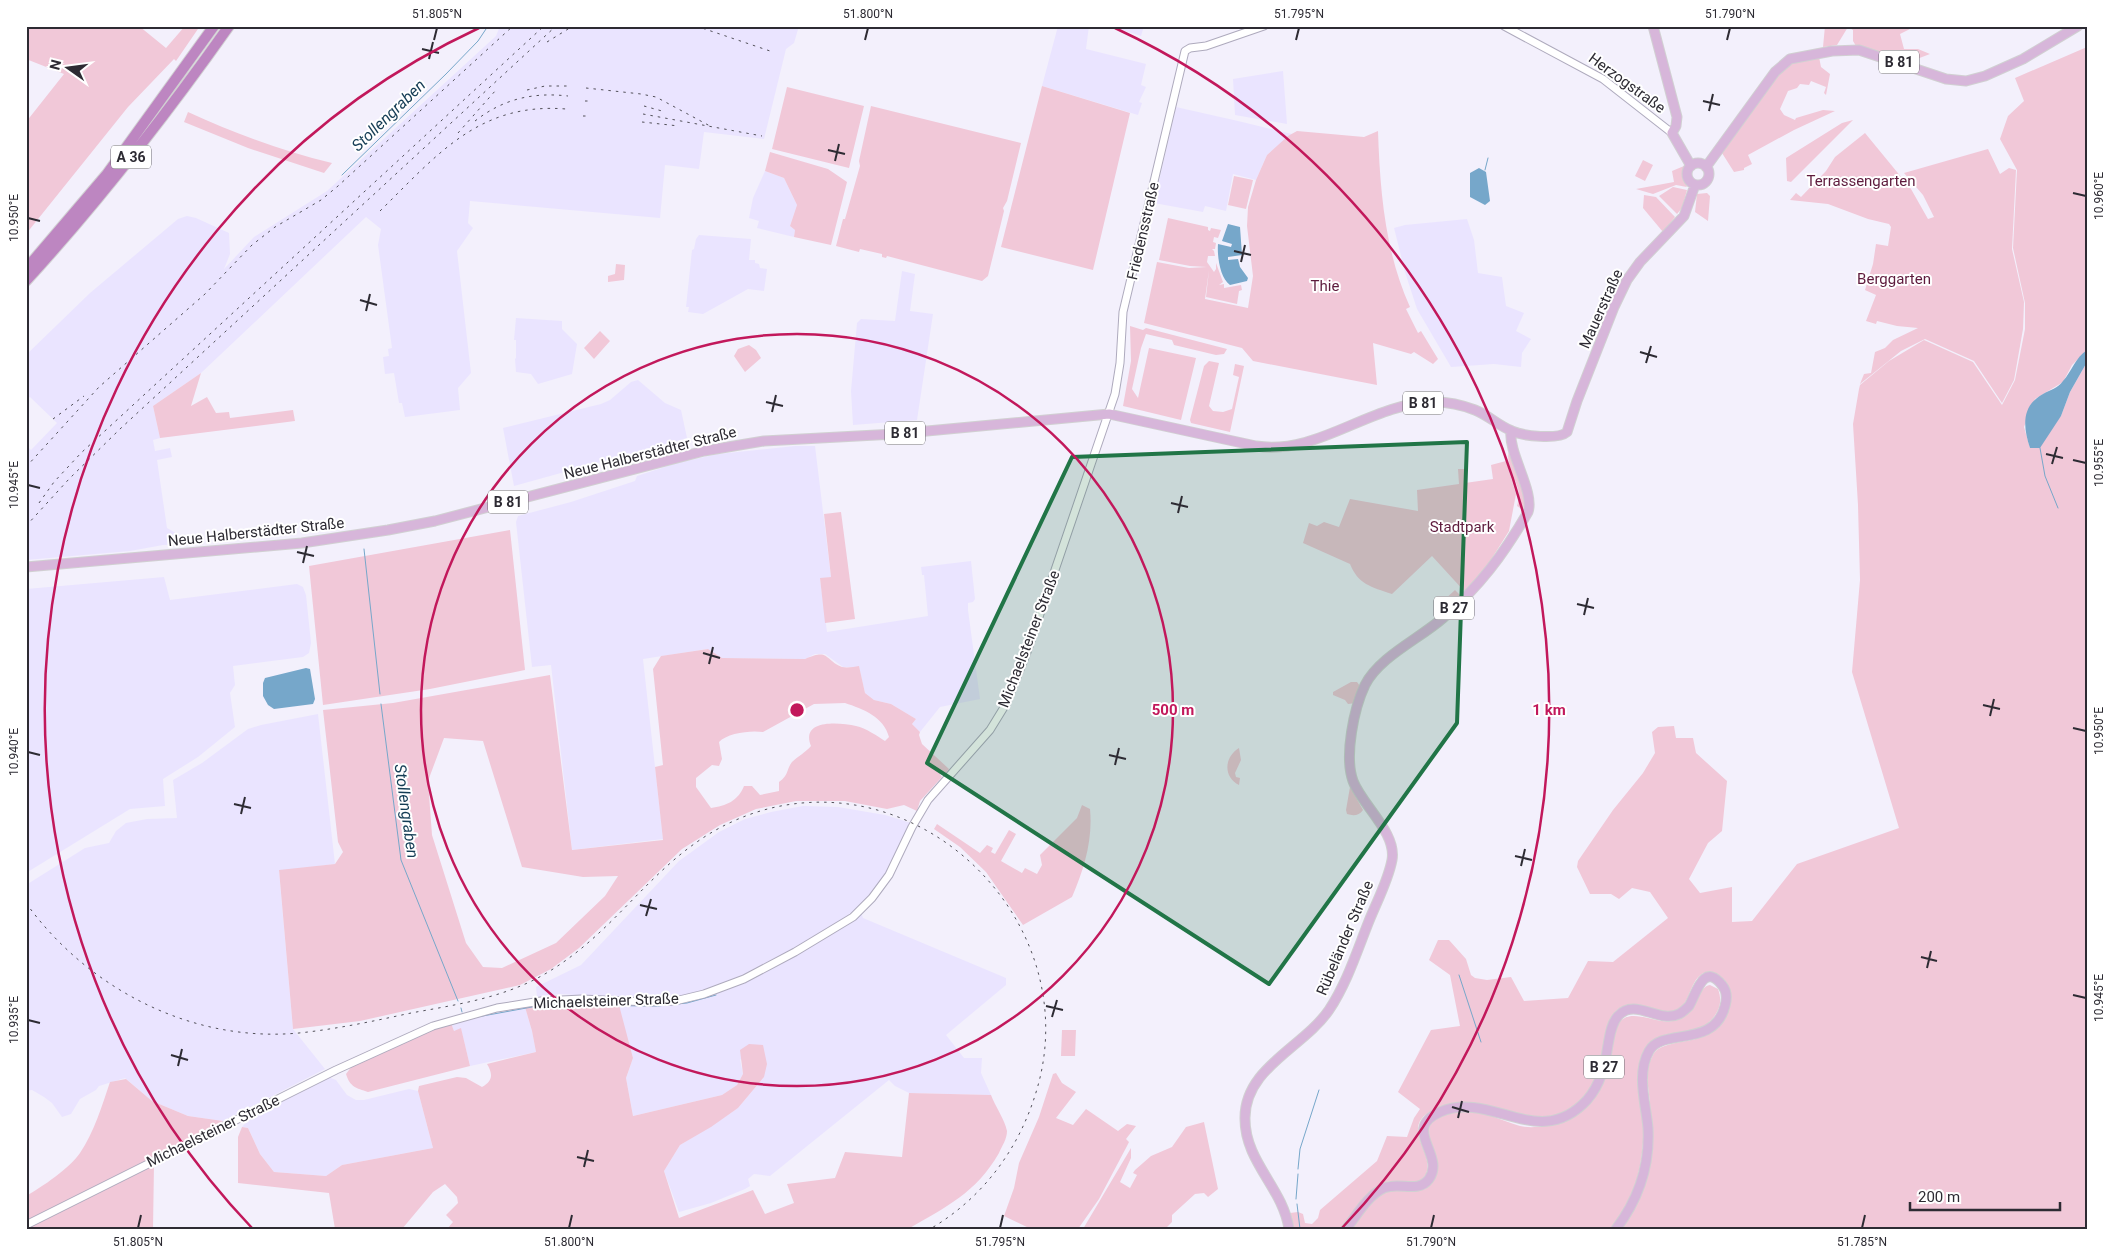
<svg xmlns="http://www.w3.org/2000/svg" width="2113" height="1255" font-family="Roboto,sans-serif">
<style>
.built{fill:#eae4ff}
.green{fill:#f1c8d8;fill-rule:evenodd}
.water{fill:#76a7ca}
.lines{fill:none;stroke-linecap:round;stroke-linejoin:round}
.stream{stroke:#76a7ca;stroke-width:1}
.minor-casing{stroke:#aeaabd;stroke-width:9}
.major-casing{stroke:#d1d0d2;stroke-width:11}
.highway-casing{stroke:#d1d0d2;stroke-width:12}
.minor{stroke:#fff;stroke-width:7}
.major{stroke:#d7b6da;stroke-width:9}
.highway{stroke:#bd86c1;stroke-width:10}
.rail{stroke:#525059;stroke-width:1;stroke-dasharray:2.5 5;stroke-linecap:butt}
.marked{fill:#217547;fill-opacity:0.2;stroke:#217547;stroke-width:4;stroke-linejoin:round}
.ticks{fill:none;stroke:#2d2b33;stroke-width:2}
.ring{fill:none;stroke:#c2185b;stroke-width:2.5}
.labels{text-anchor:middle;stroke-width:4;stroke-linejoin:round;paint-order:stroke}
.shield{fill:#fff;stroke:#6c6b70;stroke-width:1}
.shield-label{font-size:14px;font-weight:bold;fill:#2d2b33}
.street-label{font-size:15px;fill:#2d2b33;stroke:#fff}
.park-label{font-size:15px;fill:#5e1b3d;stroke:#fff}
.water-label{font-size:16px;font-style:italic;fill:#153d55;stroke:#fff}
.centre{fill:#c2185b;stroke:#fff;stroke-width:2.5}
.ring-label{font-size:15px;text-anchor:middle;font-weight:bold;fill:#c2185b;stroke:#fff;stroke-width:4;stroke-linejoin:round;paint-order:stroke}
.neatline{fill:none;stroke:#2d2b33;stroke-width:2}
.ticks-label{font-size:12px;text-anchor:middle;fill:#2d2b33}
</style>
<rect width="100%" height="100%" fill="#f3f0fc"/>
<path class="built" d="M500,26H799L794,43L786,49L764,139L704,132L699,169L665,165L660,218L470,201L468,223L473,228L457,251L471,373L458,388L460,410L405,417L402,403H399L394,373L385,374L383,357L389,356L388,349L392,348L378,245L381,229L366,217L201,373L153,406L160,438L153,440L155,451L170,448L172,457L157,460L167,528L195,544L163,545L130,551L26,560V450L29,448L31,450L57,423L30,397L26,400V355L90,293L178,219L187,216L196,218L229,233L230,254L224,269L254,237L327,191L496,36Z
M1058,26H1089L1086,49L1146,64L1141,85L1146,87L1139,102L1142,103L1138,115L1042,86Z
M1110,26H1144L1141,36Z
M1283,71L1287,124L1235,115L1233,79Z
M1176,107L1238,121L1292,134L1267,155L1256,180L1233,174L1226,211L1205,206L1203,212L1154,203Z
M765,171L784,178L797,205L790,226L795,230L794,237L757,228L759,221L749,218L753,198Z
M1467,219L1474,240L1478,273L1502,277L1506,306L1524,313L1516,331L1531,339L1522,353L1521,367L1494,364L1451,367L1417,309L1404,269L1406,268L1402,260L1394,228L1405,225Z
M699,235L751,239L749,260H755V263L759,264L760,268L767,269L764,291L748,289L703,314L688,312L689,307H686L692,250L694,249L696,239Z
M902,271L915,274L910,311L933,314L917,420L853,425L851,391L857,323L861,319L895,321Z
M516,318L562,321V329L577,344L572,374L538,384L531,374L516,372L515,359L516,358V340H514Z
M638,380L665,403L681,410L687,438L514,486L503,428L601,404L610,400L631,382Z
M795,446H815L831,577L820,579L827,632L928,616L924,575H922L921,567L971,561L975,599L973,602L968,603V610L980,699L940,707L920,732L912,724L916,719L891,704L874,700L865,693L859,667H843L825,654H815L805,659L722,658L707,649L643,659L663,839L572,850L551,665L532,667L516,522L518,516L571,502L635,481L637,476L677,463L718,454Z
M164,577L170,600L297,584L303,587L306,595L311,643L309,653L303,657L233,666L235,685L230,693L235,727L198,757L163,779L165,806L130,809L26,873V589Z
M318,714L335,864L279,871L293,1029L325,1069L223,1121L188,1116L152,1101L125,1078L99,1086L96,1090L80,1099L71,1114L62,1117L52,1103L44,1097L32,1090L26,1091V885L85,848L109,843L116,831L126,823L147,819L177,818L173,780L202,763L248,729L261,725Z
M803,806L838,807L885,815L911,823L885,876L859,907L863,918L1006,978V985L946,1035L964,1058H982L981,1073L991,1095L909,1093L895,1086L889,1080L770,1176L754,1174L748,1179L750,1186L745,1189L711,1203L679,1212L664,1171L680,1145L710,1127L738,1108L764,1077L740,1059L743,1074L737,1085L722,1095L633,1116L626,1078L633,1058L621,1018L618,998L561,994L537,997L536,987L581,965L679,861L719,832L745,819L771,812Z
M525,1007L532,1031L536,1052L470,1066L461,1029L454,1031L451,1023Z
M328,1077L336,1080L347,1095L356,1100H364L409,1089L418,1091L433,1148L342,1165L326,1176L274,1172L260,1154L248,1128L242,1127L247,1121L264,1110Z"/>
<path class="green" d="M26,26H139L166,48L185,26H200L176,61L174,59L128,107L26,234V122L64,74L26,59Z
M1825,26H1916L1900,34L1904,49H1918L1930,54L1909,62L1856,46L1853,41V30L1848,27L1837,45L1823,47Z
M2087,47V350L2072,365L2063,382L2035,399L2024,427L2030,448L2061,416L2070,392L2087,362V1229H1621C1625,1223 1630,1217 1633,1210C1637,1202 1637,1190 1639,1180C1643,1160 1648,1140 1650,1120C1653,1098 1641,1076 1653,1055C1664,1035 1708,1051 1726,1015C1730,1007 1732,997 1729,989C1728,983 1724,979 1719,976C1691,960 1693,1002 1678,1010C1657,1020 1630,990 1613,1015C1608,1022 1607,1032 1605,1040C1600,1066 1596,1093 1571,1108C1525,1136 1486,1087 1435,1109C1395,1127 1440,1156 1424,1177C1415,1189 1395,1177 1383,1183C1366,1192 1354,1214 1342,1229H1293L1290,1213L1298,1212L1303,1214L1305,1223L1312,1224L1318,1218L1320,1210L1377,1161L1387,1136L1407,1137L1414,1118L1420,1109L1398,1092L1431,1030L1460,1026L1450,975L1429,960L1438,940H1449L1466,959L1471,975L1475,978L1487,980L1511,977L1524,1001L1568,998L1588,961L1613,962L1668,918L1650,892L1632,888L1619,899L1611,894H1590L1577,867L1578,861L1613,810L1643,773L1655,753L1652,732L1658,727L1674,726L1676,738H1693L1696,753L1727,781L1722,831L1708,843L1689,879L1700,893L1732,887V922L1752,921L1797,864L1899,828L1852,672L1860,580L1858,505L1853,424L1859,389L1860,385L1889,361L1924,340L1973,362L2002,405L2015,380L2025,329V303L2013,248L2017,170L2000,139L2008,116L2024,101L2015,78Z
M1819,57L1821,67L1830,74L1826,95L1824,93L1826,87L1811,81L1809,85L1800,84L1797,88L1788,91L1780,109L1784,115L1795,120L1796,118L1823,110L1835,111L1794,130L1748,155L1752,164L1744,168V170L1734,172L1722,153L1779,73L1791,63Z
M1042,86L1130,113L1093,270L1001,247Z
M787,87L864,106L849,168L772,149Z
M871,106L1021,143L1007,201L1003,208L1004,211L988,276L982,281L887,256L886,258L882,257V254L860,249L859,252L836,246L843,219H845L860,166L859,161Z
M188,112C234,133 282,151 332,163L324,173L248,148L184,122Z
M1853,120L1791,182L1787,181L1786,158L1842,123Z
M1297,131L1364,137L1378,131C1380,191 1385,252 1410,307L1406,309L1418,333L1421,331L1438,359L1433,364L1414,352L1411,354L1373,343L1377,385L1253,361L1242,348L1144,323L1157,262L1189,268L1207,267L1190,266L1159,260L1168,218L1208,227V230L1210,231L1211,228L1221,230L1218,238L1214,237L1213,242L1216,243L1215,249H1212L1214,251L1215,256H1208L1207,262L1214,272L1216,269V263L1223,282L1219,285L1224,284V288L1241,285L1242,290L1239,291L1237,304L1206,297L1209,270L1205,299L1248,308L1253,276L1247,226L1248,207L1256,180L1267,155L1288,136Z
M1865,133L1911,189L1928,219L1934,217L1923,195L1904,173L1988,149L2000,174L2009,168L2016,170L2012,249L2024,302L2023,329L2014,380L2002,403L1974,361L1925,339L1901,351L1860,384L1864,374L1871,373L1875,352L1885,348L1893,340L1918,328L1897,326L1877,321L1876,324L1866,321L1876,295L1865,290L1873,264L1876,244L1888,246L1891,227L1889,224L1868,219L1828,204L1790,200L1796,193L1801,197L1826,171L1835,157Z
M770,152L828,169L847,182L831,245L794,237L795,230L790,226L797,205L784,178L765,171Z
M1643,160L1653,165L1645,181L1635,176Z
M1684,166L1683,177L1687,187L1676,185L1653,194L1636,189L1674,182L1672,171Z
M1234,176L1253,180L1246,209L1228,205Z
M1673,187L1687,190L1682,208L1677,214L1659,196Z
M1697,194L1707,193L1710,196L1708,221L1695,212Z
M1644,195L1656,197L1675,217L1663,232L1643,208Z
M616,264L625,265L624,280L608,282V276L615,274Z
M1130,326L1143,330L1146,328L1227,349L1224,354L1216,355L1174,345L1172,340L1146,334L1141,348L1132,389L1138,398L1149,348L1196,358L1181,420L1123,406L1131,361Z
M600,331L610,341L594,359L584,348Z
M749,345L756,350L761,358L745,372L734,356L738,349Z
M1209,361L1219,363L1209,406L1213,411L1223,412L1232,409L1239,377L1233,375L1235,364L1244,366L1230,432L1191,423L1190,420L1204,366Z
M201,373L191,406L207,397L216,413L229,412L230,418L293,410L295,421L160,438L153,406Z
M1510,450L1525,498L1523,510L1517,506C1518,502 1519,498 1519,494C1518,482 1503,460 1510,450Z
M1506,461L1516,494L1509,531L1482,574L1465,592L1432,556L1392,594C1371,587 1358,584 1350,564L1303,543L1309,523L1317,526L1324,522L1339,527L1350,499L1418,511L1417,490L1459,484L1458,469H1465V483L1493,479L1491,465Z
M841,512L855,619L825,623L820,578L831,577L824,514Z
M510,530L525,670L430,689L323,705L309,566Z
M1455,590L1461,596L1442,613L1439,611L1442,602Z
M708,649L722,658L805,659C830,648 824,660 842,667C847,668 854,667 859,666L865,693L874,700L891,704L916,719L912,724L920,732L919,735L922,744L949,769L945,774L943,772L940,774L942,777L920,801L917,811L904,805L887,809L845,801H796L756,809L720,825L682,849L579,948L551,969L520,985L360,1021L293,1029L279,870L335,864L343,852L338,842L323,710L393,703L550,675L572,850L663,840L655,767L663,765L653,669L661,656ZM845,703C863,709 884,717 889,737L885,741C877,736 866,728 856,726C839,722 800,719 811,746C805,753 798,756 792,762C786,770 789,775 779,782V791L760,795L752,786H744C738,801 726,806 711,808L696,787V778L712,765L719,766L722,759L719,742C727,733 751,730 763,732L814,704ZM444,738L483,741L522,867L583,877L618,876L605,896L556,943L502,968L483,967L466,943L432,835L428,781Z
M1351,682H1357L1360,686L1356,703L1348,704L1345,700L1333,695V692Z
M1239,748L1241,760L1235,773L1236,777L1240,778L1239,785C1223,777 1224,757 1239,748Z
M1350,787L1363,810C1359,816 1353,816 1347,814L1346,810Z
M1082,805L1090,809C1093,840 1084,869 1072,897L1023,925L986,872L960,847L934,829L937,824L980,853L987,845L993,848L991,852L995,854L1009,830L1016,834L1001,861L1022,873L1025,868L1037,874L1042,865L1040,855L1077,818Z
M1710,985L1718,989C1721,997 1721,1005 1717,1012C1701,1040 1676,1027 1655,1039C1646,1043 1643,1052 1641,1061C1644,1122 1652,1177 1611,1229H1350C1360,1217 1369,1200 1383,1192C1399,1184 1421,1200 1432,1182C1448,1155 1410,1128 1443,1115C1471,1104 1494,1118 1520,1126C1533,1129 1548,1126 1560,1121C1605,1102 1606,1072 1615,1030C1626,1002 1653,1025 1673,1021C1698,1016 1696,987 1710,985Z
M563,1002L619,1005L633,1058L626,1078L633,1116L722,1095L737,1085L743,1074L740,1050L749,1044L763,1045L767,1064L764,1077L738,1108L711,1127L680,1145L664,1171L679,1218L753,1190L765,1214L794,1203L787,1184L835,1178L845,1152L902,1157L909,1093L991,1095C995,1106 1005,1120 1007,1131C1007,1139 1002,1146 999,1153C976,1193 946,1207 908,1229H447L453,1222L446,1215L458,1203L457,1197L445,1184L433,1192L402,1229H335L329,1193L238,1183V1137L242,1127L248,1128L260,1154L274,1172L326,1176L342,1165L433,1148L418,1091L419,1086L457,1077L466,1078L482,1087C493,1081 493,1074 487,1064L536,1052L532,1031L525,1007Z
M451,1023L454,1031L461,1028L470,1066L368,1092C356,1088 350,1087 346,1074L352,1066L413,1037Z
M1062,1030H1076L1075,1056H1061Z
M1056,1073L1062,1083L1076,1092L1056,1118L1073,1125L1086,1109L1118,1131L1127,1124L1136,1126L1126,1139L1129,1142L1127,1146L1099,1199L1078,1229H1031L1004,1216L1014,1188L1019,1163L1039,1117L1053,1074Z
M126,1079L152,1101L188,1116L223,1121L158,1158L154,1164L153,1229H26V1196C42,1187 70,1168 80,1153C94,1132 102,1106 110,1082Z
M1204,1122L1218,1189L1208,1197L1204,1193L1195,1194L1172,1215V1222L1165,1229H1083L1131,1148V1158L1120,1182L1130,1188L1137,1175L1133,1173L1135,1170L1151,1156L1172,1147L1186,1127Z"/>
<path class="water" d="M1479,168L1486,172L1490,201L1485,205L1470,197V173Z
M1228,224L1240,227L1242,255L1228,257V260L1238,259L1240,267L1248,278L1247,281L1230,285C1220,278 1217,256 1218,244L1231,247L1232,244L1222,241Z
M2087,350V362L2070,392L2061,416L2040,448H2030C2023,427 2021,406 2043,394C2050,390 2058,388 2063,381C2072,371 2075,358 2087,350Z
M306,668L310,669L315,699L313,704L274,709L268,705L263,696V683L265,678Z"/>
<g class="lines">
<path class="stream" d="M1485,170L1488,158
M342,175L446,74L478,41L488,26
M2040,448L2045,476L2058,508
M364,549L380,694
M381,704L401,860L458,1001
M1459,975L1481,1042
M461,1008L462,1012
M477,1017L543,1005L657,1006L687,1003L716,995
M1298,1169L1300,1149L1319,1090
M1296,1199L1298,1174
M1297,1204L1300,1229"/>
<g class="minor-casing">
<path id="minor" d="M1504,26L1603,79L1672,133
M26,1225L336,1070L433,1026L497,1008L541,1001L582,999L648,1002L675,1001L704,994L744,979L795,952L853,917L872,898L889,875L912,827L928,800L990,730L1006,704L1027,652L1115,394L1120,363L1123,312L1185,51L1190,48L1206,46L1264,26"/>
</g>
<g class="major-casing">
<path id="major" d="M1653,26L1677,117L1676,126L1672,133L1691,166
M1687 174a11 11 0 1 1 22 0a11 11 0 1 1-22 0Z
M1706,167L1775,72L1790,59L1832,51L1859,50L1946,79L1966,81L1985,76L2023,59L2078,26
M26,567L302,543L388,530L435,521L704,451L764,441L895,434L1109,414L1256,446C1319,456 1371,402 1435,402C1449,402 1462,405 1475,410C1488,415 1499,426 1512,431C1523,436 1558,440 1567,432L1577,401L1614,307L1627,280L1640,262L1684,216L1695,185
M1289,1229C1283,1188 1245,1162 1245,1119C1244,1068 1303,1048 1329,1010C1347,983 1357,951 1369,921C1377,901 1388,881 1392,860C1397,833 1362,805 1353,781C1344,756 1354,708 1365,685C1379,657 1419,639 1443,618C1480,586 1503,555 1528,512C1535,492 1508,453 1511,431
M1346,1229C1357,1215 1368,1195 1384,1188C1399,1181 1418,1194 1429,1179C1446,1155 1401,1129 1440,1112C1492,1090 1539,1152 1587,1100C1601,1084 1605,1065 1608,1045C1610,1035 1611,1024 1618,1016C1635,997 1659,1024 1679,1014C1683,1012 1686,1009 1689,1006C1696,995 1703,961 1722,985C1727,991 1727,999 1725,1006C1714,1049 1662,1027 1649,1051C1636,1074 1646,1104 1648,1128C1650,1165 1638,1200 1616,1229"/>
</g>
<g class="highway-casing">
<path id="highway" d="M26,269L107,174L214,26
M26,281C99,201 166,115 229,26"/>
</g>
<use href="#minor" class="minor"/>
<use href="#major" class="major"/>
<use href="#highway" class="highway"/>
<path class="rail" d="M696,26L773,52
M547,42L573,26
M586,88L641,94L656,97L710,126
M527,90L545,86H569
M585,101H588
M644,106L662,111
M643,114L762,136
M583,116H587
M475,121C503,99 533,92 568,96
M642,122L679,126
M458,133L496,90
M380,211C437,155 479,102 566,109
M53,419L84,396
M26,467L99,387L205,294L252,245L275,227L321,200L338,186L513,26
M39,503L54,482L81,453L544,26
M26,526L69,479L120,429L556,26
M26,903C88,989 192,1043 299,1033C337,1029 374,1021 411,1013C460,1004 510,997 553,969C629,921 662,844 754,813C920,758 1086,922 1037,1089C1020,1148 983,1198 930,1229"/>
</g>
<path class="marked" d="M1467,442L1457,723L1269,984L927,763L1072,457Z"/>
<path class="ticks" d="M434,40L437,28M865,40L868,28M1296,40L1299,28M1727,40L1730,28M422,49L439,53M429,59L433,42M1703,101L1720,105M1709,111L1713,94M828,150L845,154M835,161L839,144M2073,193L2086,196M28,218L40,221M1234,251L1251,255M1241,262L1245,245M360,300L377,305M366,311L370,294M1640,352L1657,357M1646,363L1651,346M766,402L783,406M772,412L776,395M2046,454L2063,458M2073,460L2086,463M2052,464L2057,447M28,485L40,488M1171,503L1188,507M1178,513L1182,496M297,552L314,556M303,563L307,546M1577,604L1594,608M1584,615L1588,598M703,653L720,658M709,664L713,647M1983,705L2000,709M1990,716L1994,699M2073,728L2086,731M28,752L40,755M1109,755L1126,759M1115,765L1119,748M234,804L251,808M241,814L245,797M1515,856L1532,860M1521,866L1525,849M640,905L657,909M646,916L651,899M1921,957L1937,961M1927,968L1931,951M2073,995L2086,998M1046,1006L1063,1010M1052,1017L1057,1000M28,1020L40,1023M171,1055L188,1060M178,1066L182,1049M1452,1107L1469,1112M1458,1118L1462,1101M577,1157L594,1161M584,1167L588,1150M138,1228L141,1215M569,1228L572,1215M1000,1228L1003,1215M1431,1228L1434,1215M1862,1228L1865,1215"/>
<g class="ring">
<circle cx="797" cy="710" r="376"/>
<path d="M252 1228A752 752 0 0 1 479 28M1115 28A752 752 0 0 1 1342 1228"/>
</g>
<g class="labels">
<g class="shield">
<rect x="1879" y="50.5" width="40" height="23" rx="4"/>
<rect x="111" y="145.5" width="40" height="23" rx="4"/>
<rect x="1403" y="391.5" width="40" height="23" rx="4"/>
<rect x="885" y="421.5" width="40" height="23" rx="4"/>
<rect x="488" y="490.5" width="40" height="23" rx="4"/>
<rect x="1434" y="596.5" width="40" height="23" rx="4"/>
<rect x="1584" y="1055.5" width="40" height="23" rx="4"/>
</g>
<g class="shield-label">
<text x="1899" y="67">B 81</text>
<text x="131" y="162">A 36</text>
<text x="1423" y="408">B 81</text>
<text x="905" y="438">B 81</text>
<text x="508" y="507">B 81</text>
<text x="1454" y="613">B 27</text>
<text x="1604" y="1072">B 27</text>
</g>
<g class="street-label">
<text transform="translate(1627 83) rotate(36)" y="5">Herzogstraße</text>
<text transform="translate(1143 231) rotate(-77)" y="5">Friedensstraße</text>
<text transform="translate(1601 309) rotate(-66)" y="5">Mauerstraße</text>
<text transform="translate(650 453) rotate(-14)" y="5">Neue Halberstädter Straße</text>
<text transform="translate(256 532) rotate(-6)" y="5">Neue Halberstädter Straße</text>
<text transform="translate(1029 639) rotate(-69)" y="5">Michaelsteiner Straße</text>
<text transform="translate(1345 938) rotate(-67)" y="5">Rübeländer Straße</text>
<text transform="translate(606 1001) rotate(-2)" y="5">Michaelsteiner Straße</text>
<text transform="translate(213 1131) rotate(-26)" y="5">Michaelsteiner Straße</text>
</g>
<g class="park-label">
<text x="1861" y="186">Terrassengarten</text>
<text x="1894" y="284">Berggarten</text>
<text x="1325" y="291">Thie</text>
<text x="1462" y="532">Stadtpark</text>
</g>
<g class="water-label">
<text transform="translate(388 115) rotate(-44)" y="6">Stollengraben</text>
<text transform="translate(407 811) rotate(82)" y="6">Stollengraben</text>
</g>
</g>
<circle cx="797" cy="710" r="8" class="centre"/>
<g class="ring-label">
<text x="1173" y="715">500 m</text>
<text x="1549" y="715">1 km</text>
</g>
<rect width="2113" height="1255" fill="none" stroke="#ffffff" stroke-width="55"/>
<g transform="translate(68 68) rotate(284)" stroke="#ffffff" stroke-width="4" paint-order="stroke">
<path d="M0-4L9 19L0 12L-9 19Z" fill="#2d2b33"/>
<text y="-8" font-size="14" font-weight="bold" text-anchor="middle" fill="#2d2b33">N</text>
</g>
<path d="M1910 1202v8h150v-8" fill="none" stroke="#2d2b33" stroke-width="2.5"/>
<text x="1918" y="1202" font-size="15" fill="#2d2b33" stroke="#ffffff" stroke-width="4" paint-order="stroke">200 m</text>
<rect x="28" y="28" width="2058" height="1200" class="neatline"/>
<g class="ticks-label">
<text x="437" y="18">51.805°N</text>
<text x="868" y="18">51.800°N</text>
<text x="1299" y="18">51.795°N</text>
<text x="1730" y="18">51.790°N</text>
<text transform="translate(2099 196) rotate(-90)" y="4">10.960°E</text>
<text transform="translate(14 218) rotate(-90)" y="4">10.950°E</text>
<text transform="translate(2099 463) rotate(-90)" y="4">10.955°E</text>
<text transform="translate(14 485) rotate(-90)" y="4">10.945°E</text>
<text transform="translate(2099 731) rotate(-90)" y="4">10.950°E</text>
<text transform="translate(14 752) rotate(-90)" y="4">10.940°E</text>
<text transform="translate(2099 998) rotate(-90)" y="4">10.945°E</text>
<text transform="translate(14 1020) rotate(-90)" y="4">10.935°E</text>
<text x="138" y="1246">51.805°N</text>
<text x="569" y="1246">51.800°N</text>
<text x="1000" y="1246">51.795°N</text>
<text x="1431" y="1246">51.790°N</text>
<text x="1862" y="1246">51.785°N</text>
</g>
</svg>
